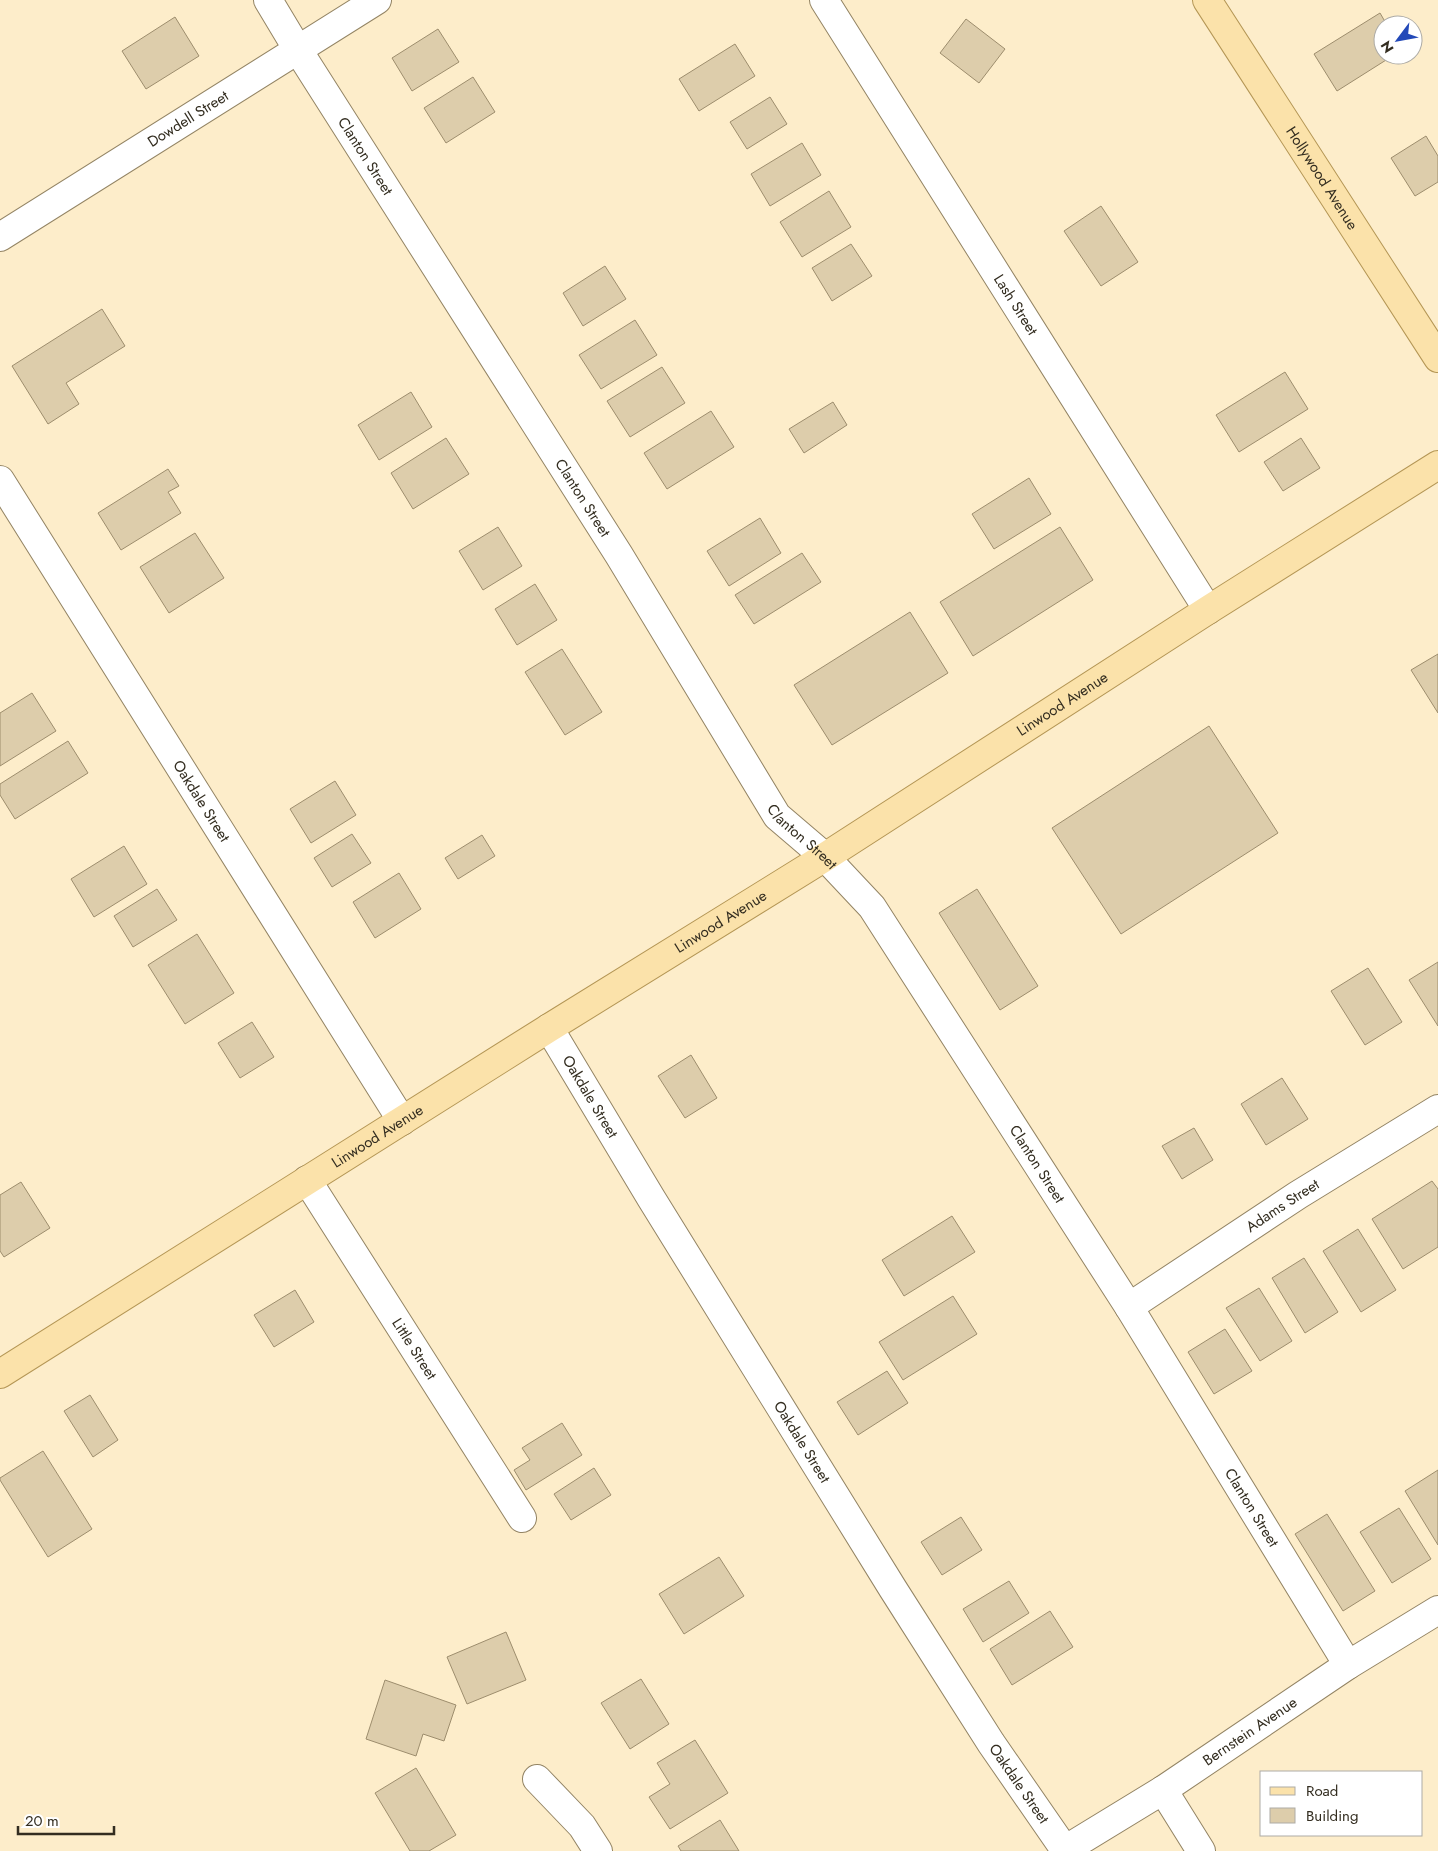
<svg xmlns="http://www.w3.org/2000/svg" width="1438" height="1851" font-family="Jost,sans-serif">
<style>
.building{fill:#ddcdab;stroke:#9d8d6d}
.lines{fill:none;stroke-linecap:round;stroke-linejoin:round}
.minor-casing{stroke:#938464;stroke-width:30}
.major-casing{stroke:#b49655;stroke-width:30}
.minor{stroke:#fff;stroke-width:28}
.major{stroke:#fbe2aa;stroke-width:28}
.labels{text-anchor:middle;stroke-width:4;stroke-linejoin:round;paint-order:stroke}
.street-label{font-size:15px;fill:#332d20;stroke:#fff}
</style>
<rect width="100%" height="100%" fill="#fdedca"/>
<path class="building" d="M1380,13L1387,25H1383V55H1394L1337,91L1314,54Z
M175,17L199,56L146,89L122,51Z
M966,19L1005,49L979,83L940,53Z
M438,29L459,62L412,91L392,58Z
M735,44L755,76L699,111L679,79Z
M473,77L495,112L446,143L424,108Z
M770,97L787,124L747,149L730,122Z
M1426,136L1438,156V182L1415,196L1391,158Z
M802,143L821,175L770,206L751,174Z
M829,191L851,227L802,257L780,222Z
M1101,206L1138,262L1101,286L1064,231Z
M851,244L872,276L832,301L812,268Z
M605,266L626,299L583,326L563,293Z
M102,309L125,346L66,383L79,404L48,424L12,366Z
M635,320L657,355L601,389L579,355Z
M662,367L685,403L630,437L607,401Z
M1285,372L1308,409L1239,452L1216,415Z
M411,392L432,427L379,460L358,425Z
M833,402L847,425L804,453L789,429Z
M711,411L734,447L667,489L644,453Z
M446,438L469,474L413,509L391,473Z
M1301,438L1320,468L1283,491L1264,462Z
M168,469L179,486L168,492L181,513L121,550L98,513Z
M1029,478L1051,514L994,549L972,514Z
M760,518L781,553L729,586L707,551Z
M498,527L522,566L483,590L459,551Z
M1060,527L1093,580L973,656L940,602Z
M195,533L224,578L169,613L140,567Z
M802,553L821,582L754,624L735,595Z
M535,584L557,620L517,645L495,609Z
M910,612L948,673L832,745L794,685Z
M562,649L602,712L565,735L525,672Z
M1438,654V713L1411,670Z
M32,693L56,731L0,766V713Z
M1209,726L1278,833L1121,934L1052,828Z
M68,741L88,773L15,819L0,795V784Z
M335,781L356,815L311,843L290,809Z
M352,834L371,863L332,887L314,858Z
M482,835L495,856L458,879L445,858Z
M124,846L147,884L94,917L71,879Z
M399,873L421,909L375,938L353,902Z
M157,889L177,920L133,947L114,916Z
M977,889L1038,986L1000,1010L939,913Z
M197,934L234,993L185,1024L148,965Z
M1438,962V1026L1409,980Z
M1368,968L1402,1022L1365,1045L1331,991Z
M252,1022L274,1057L240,1078L218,1043Z
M691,1055L717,1098L685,1118L658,1076Z
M1282,1078L1308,1119L1266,1145L1241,1104Z
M1194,1128L1213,1160L1182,1179L1162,1146Z
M1432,1181L1438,1189V1247L1403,1269L1372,1219Z
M21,1182L50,1228L4,1257L0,1251V1195Z
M952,1216L975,1252L904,1296L882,1260Z
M1358,1229L1396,1290L1361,1312L1323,1251Z
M1304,1258L1338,1312L1305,1333L1272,1278Z
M1259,1288L1292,1341L1260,1361L1226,1308Z
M295,1290L314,1322L274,1347L254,1315Z
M953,1296L977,1334L903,1380L879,1342Z
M1225,1329L1252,1371L1214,1394L1188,1352Z
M887,1371L908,1403L858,1435L837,1402Z
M90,1395L118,1440L93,1457L64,1411Z
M562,1423L582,1455L526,1490L514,1470L530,1460L522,1448Z
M43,1451L92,1529L48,1557L0,1480V1478Z
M594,1468L611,1495L571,1520L554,1494Z
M1438,1470V1545L1405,1491Z
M1399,1508L1431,1559L1392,1583L1360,1532Z
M1327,1514L1375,1591L1343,1611L1295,1534Z
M961,1517L982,1550L942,1575L921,1542Z
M719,1557L744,1596L684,1634L659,1594Z
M1009,1581L1029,1613L983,1642L963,1609Z
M1050,1611L1073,1647L1012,1685L990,1649Z
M506,1632L526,1680L467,1704L447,1657Z
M641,1679L669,1724L630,1749L601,1703Z
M385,1680L456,1705L444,1741L423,1734L416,1756L366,1739Z
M695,1740L728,1793L670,1829L649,1797L670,1784L657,1763Z
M416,1768L456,1835L429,1851H410L375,1793Z
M720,1820L739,1851H681L678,1846Z"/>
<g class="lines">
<g class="minor-casing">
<g id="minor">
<path id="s1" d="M268,0L298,50L619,555L777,816L825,857L872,907L1129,1307L1348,1665"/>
<path id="s2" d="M824,0L1208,610"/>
<path id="s3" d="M0,237L377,0"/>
<path id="s4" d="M0,480L402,1121"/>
<path id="s5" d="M549,1028L651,1198L893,1589L991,1743L1065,1850"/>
<path id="s6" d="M307,1180L522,1518"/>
<path id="s7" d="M1129,1307L1298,1195L1438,1109"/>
<path d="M537,1779L582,1826L598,1851"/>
<path d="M1163,1790L1201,1851"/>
<path id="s8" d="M1063,1851L1163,1790L1348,1665L1438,1610"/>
</g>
</g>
<g class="major-casing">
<g id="major">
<path id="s9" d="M1207,0L1438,358"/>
<path id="s10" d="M0,1374L549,1028L825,857L1208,610L1438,465"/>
</g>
</g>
<use href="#minor" class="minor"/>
<use href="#major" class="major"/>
</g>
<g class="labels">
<g class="street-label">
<text dy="5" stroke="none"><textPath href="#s3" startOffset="222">Dowdell Street</textPath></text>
<text dy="5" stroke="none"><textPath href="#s1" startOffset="184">Clanton Street</textPath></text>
<text dy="5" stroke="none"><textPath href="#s9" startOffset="212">Hollywood Avenue</textPath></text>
<text dy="5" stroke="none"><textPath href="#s2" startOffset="360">Lash Street</textPath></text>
<text dy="5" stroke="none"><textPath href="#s1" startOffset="589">Clanton Street</textPath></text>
<text dy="5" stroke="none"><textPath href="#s10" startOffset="1256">Linwood Avenue</textPath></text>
<text dy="5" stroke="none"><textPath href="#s4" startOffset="379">Oakdale Street</textPath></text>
<text dy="5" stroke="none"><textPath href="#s1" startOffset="994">Clanton Street</textPath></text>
<text dy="5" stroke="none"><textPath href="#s10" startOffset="851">Linwood Avenue</textPath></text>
<text dy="5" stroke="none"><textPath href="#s5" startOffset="80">Oakdale Street</textPath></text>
<text dy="5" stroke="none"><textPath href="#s10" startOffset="446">Linwood Avenue</textPath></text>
<text dy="5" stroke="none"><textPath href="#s1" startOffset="1399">Clanton Street</textPath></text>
<text dy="5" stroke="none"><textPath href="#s7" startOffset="184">Adams Street</textPath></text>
<text dy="5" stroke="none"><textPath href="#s6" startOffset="200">Little Street</textPath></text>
<text dy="5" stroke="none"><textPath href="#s5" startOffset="485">Oakdale Street</textPath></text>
<text dy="5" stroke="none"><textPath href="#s1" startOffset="1804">Clanton Street</textPath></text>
<text dy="5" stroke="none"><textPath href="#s8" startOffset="222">Bernstein Avenue</textPath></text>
<text dy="5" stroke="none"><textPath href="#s5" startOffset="890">Oakdale Street</textPath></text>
</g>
</g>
<rect x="1260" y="1771" width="162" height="65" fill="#ffffff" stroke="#adaba6"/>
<rect x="1270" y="1787" width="25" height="8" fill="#fbe2aa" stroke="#adaba6"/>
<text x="1306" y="1796" font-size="15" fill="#332d20">Road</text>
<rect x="1270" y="1808" width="25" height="15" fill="#ddcdab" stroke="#adaba6"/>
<text x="1306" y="1821" font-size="15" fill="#332d20">Building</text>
<g transform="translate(1398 40) rotate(238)"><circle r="24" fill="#ffffff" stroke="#adaba6"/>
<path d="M0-4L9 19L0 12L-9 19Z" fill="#2349b8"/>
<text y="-8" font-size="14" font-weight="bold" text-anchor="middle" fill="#332d20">N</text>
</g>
<path d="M18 1826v8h96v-8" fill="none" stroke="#332d20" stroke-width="2.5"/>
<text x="25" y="1826" font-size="15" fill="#332d20" stroke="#ffffff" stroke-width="4" paint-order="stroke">20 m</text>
</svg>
